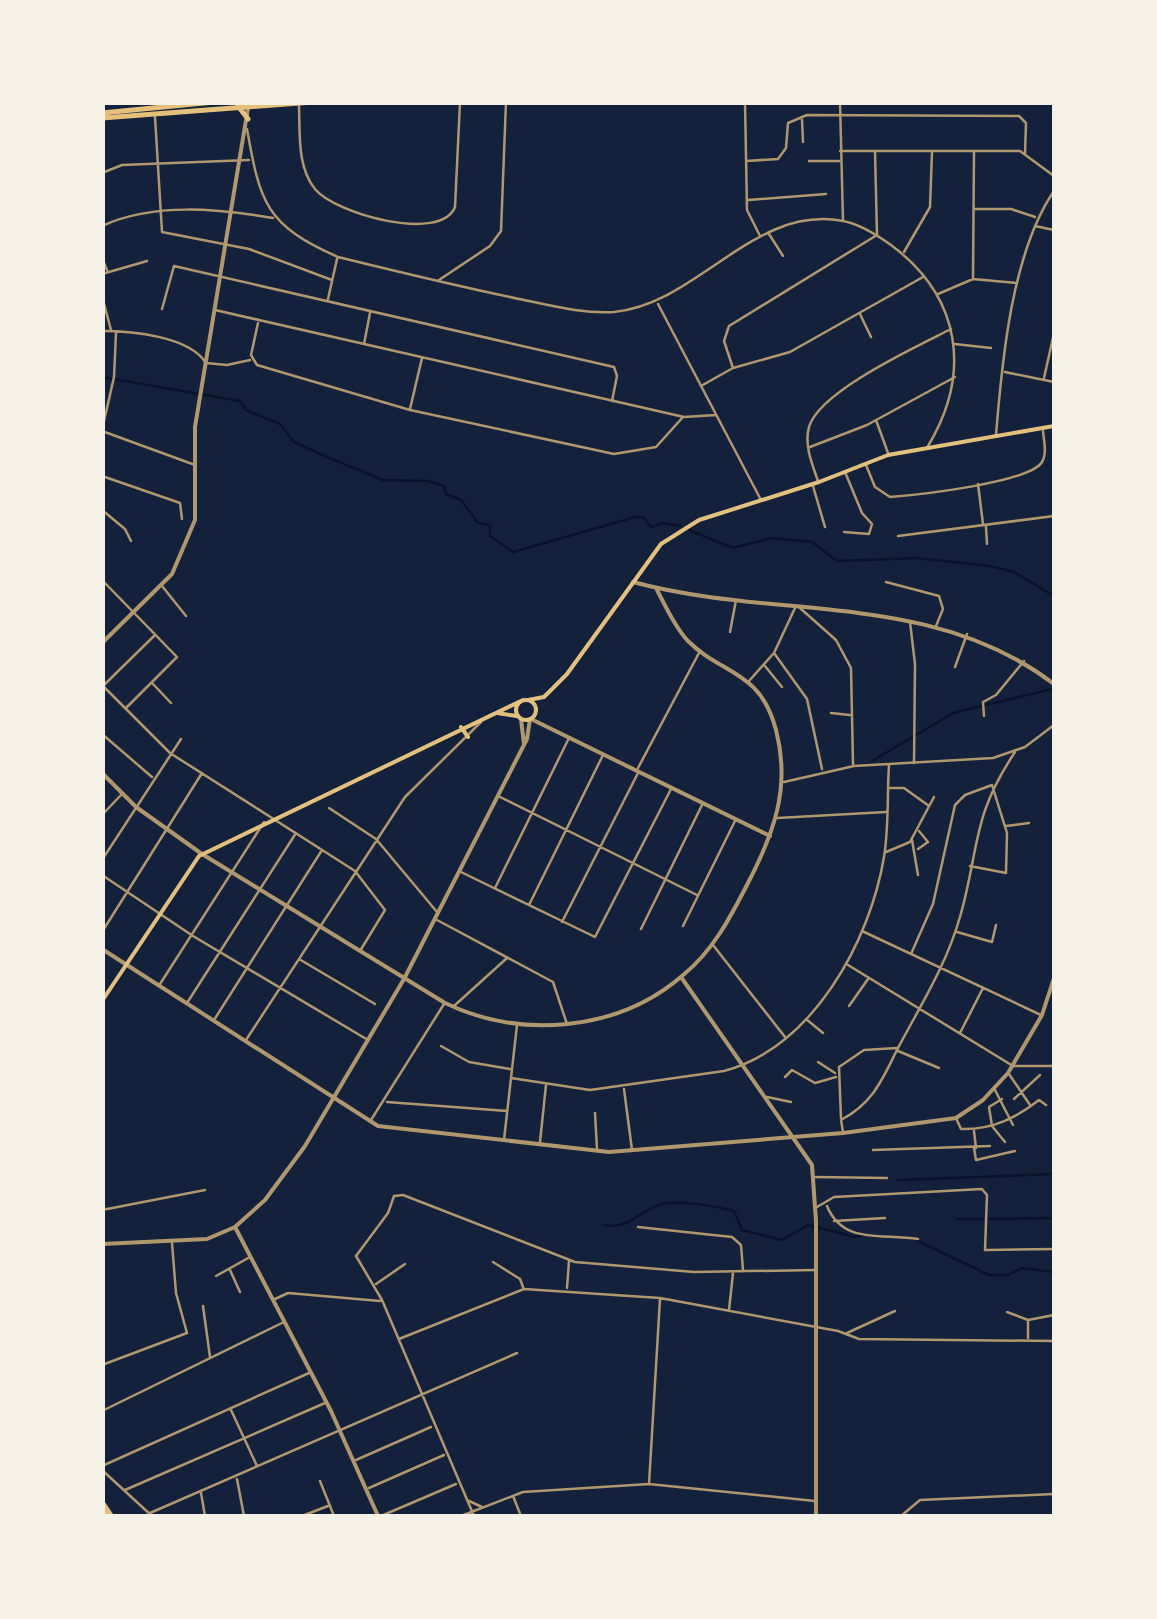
<svg xmlns="http://www.w3.org/2000/svg" width="1157" height="1619" font-family="Jost,sans-serif">
<style>
.lines{fill:none;stroke-linecap:round;stroke-linejoin:round}
.stream{stroke:#0b132b;stroke-width:2.5}
.minor{stroke:#b1986c;stroke-width:2.5}
.tertiary{stroke:#b1986c;stroke-width:4}
.secondary{stroke:#e5c07b;stroke-width:4}
.trunk{stroke:#e5c07b;stroke-width:5}
</style>
<rect width="100%" height="100%" fill="#14213d"/>
<g class="lines">
<path class="stream" d="M102,377L240,401L246,410L280,424L294,442L327,457L383,480L428,481L444,486L446,494L461,500L478,523L490,525V536L513,552L635,517L644,518L651,527L663,523L681,526
M689,530L733,548L771,538L812,542L837,561L916,558L990,566L1014,572L1054,596
M872,761L953,713L1052,689
M898,1180L1054,1174
M956,1219H983
M987,1219L1054,1218
M604,1225C630,1230 639,1210 662,1204C680,1200 715,1206 734,1211L742,1230L782,1240L808,1225L855,1237L864,1235
M916,1240L989,1275H1008L1022,1268L1054,1272"/>
<path class="minor" d="M745,102L747,210L760,236
M840,102L843,221
M299,106C300,133 297,167 315,189C335,214 441,243 455,207L460,102
M155,117L162,232L249,249L332,280
M802,119L803,142
M247,129C260,202 265,225 338,257C399,272 461,287 524,300C553,306 584,314 614,312C698,304 754,204 843,221C860,224 877,235 891,245C961,297 972,373 928,446
M840,151H1020L1054,176
M746,161L778,159L786,148L788,123L807,115L1019,116L1026,123L1025,154
M809,161H839
M102,173L122,165L249,160
M748,200L826,194
M975,209H1011L1035,217
M102,226C154,202 219,209 273,218
M1035,226L1054,230
M769,234L783,256
M904,252L930,207L932,152
M102,258L107,270
M102,274L147,261
M973,279L974,152
M439,280L490,246L501,231L506,102
M938,294L973,279L1017,283
M102,296L111,330
M328,299L337,259
M658,304L761,500
M162,309L174,266L614,367L617,376L612,401
M215,310L684,417L716,415
M860,314L871,337
M258,323L251,355L257,365L410,410L614,454L656,447L683,417
M102,331C131,331 189,336 206,363L227,365L250,360
M364,344L370,313
M955,344L991,348
M733,368L724,341L729,326L877,235L875,151
M1005,372L1054,382
M1044,378L1054,333
M701,386L733,368L790,352L923,277
M410,409L422,358
M876,420L888,453
M102,430L114,377L116,333
M102,431L195,465
M996,435C1002,360 1012,252 1054,191
M810,447L867,425L955,377
M866,465L875,487L890,497C916,495 1029,483 1042,462C1047,454 1044,441 1043,431
M102,476L180,503L182,519
M818,481C812,464 804,445 809,427C819,391 918,346 951,329
M978,484L983,524
M813,486L825,527
M102,510L125,529L131,541
M986,527L987,544
M844,532L869,534L872,524L862,513L845,472
M898,536L1054,516
M102,580L177,657L127,707
M886,582L939,596L943,609L936,626
M162,586L186,616
M800,608L836,640L851,668L853,764
M910,622L915,664L914,763
M730,632L736,600
M774,653L807,699L822,769
M765,666L782,687
M955,667L967,634
M749,681L774,653L795,608
M153,684L171,703
M102,685L170,753L355,871L385,910L360,951
M104,685L155,635
M831,713L850,715
M984,716L983,702L996,695L1024,661
M102,734L152,777
M638,768L700,651
M784,782L854,766L993,758L1025,747L1054,725
M888,788H904L929,806
M498,796L697,895
M329,808L376,839L437,912
M102,815L122,794
M777,818L886,812
M1006,826L1029,823
M912,840L918,875
M918,849L928,842L919,831
M886,852L910,842L934,797
M102,860L181,739
M461,872L595,937L671,789
M102,875L193,936L368,1040
M495,888L569,738
M529,905L603,755
M437,920L553,982L567,1024
M562,922L638,773
M683,926L735,821
M641,929L702,805
M862,931L1041,1015
M102,932L202,773
M957,932L992,942L996,925
M713,945L785,1037
M911,954L933,904L955,805L965,795L992,785L1007,833L1006,873L970,866
M299,959L375,1004
M848,965L1013,1066H1054
M160,984L264,822
M187,1003L296,833
M454,1006L507,958
M849,1006L868,979
M806,1019L823,1033
M214,1020L322,850
M960,1033L983,988
M246,1040L405,797L481,722
M441,1046L469,1062L510,1069
M898,1051L939,1068
M818,1062L835,1073
M1009,1074L1030,1105
M785,1077L792,1070L815,1083L836,1077
M511,1078L590,1090L724,1071C813,1047 870,941 884,857C889,827 887,795 889,765
M624,1089L632,1150
M995,1090L1013,1125
M767,1097L791,1102
M1002,1099L989,1107L992,1126L1005,1142
M1014,1099L1040,1075
M387,1102L507,1111
M595,1113L597,1149
M841,1118L839,1067L864,1050L897,1048
M956,1118L961,1129C992,1130 1016,1118 1039,1100L1046,1105
M371,1120L444,1004
M974,1131L976,1148
M843,1132L841,1120C873,1103 882,1080 897,1050C920,1006 946,966 960,917C980,847 971,818 1015,752
M504,1140L517,1025
M540,1142L546,1085
M974,1148L976,1160L1015,1151
M873,1150L990,1146
M815,1177L887,1178
M827,1206C843,1245 882,1233 918,1239
M817,1207L834,1197L982,1189L987,1195L985,1250L1054,1249
M102,1210L205,1190
M834,1221L885,1218
M638,1227L732,1237L741,1245L743,1270
M493,1262L520,1279L523,1287
M230,1270L240,1292
M216,1276L250,1257
M376,1284L405,1264
M567,1288L569,1261
M275,1299L288,1293L380,1301
M203,1306L210,1357
M729,1310L733,1273
M1007,1312L1028,1320L1054,1315
M847,1333L895,1311
M1028,1338V1321
M399,1339L524,1289L660,1298L838,1331L859,1339L1054,1341
M102,1365L187,1333L176,1293L172,1243
M231,1410L257,1466
M102,1411L284,1322
M356,1460L431,1427
M102,1466L309,1373
M102,1470L152,1516
M237,1479L244,1516
M320,1481L334,1516
M649,1484L660,1299
M369,1488L444,1455
M125,1490L325,1403
M201,1493L205,1516
M513,1496L521,1516
M467,1500L482,1507
M150,1513L517,1353
M302,1516L328,1506
M381,1516L456,1484
M461,1516L523,1492L649,1484L815,1501
M474,1516L382,1300L356,1256L388,1213L394,1196L403,1195L575,1262L694,1272L815,1270
M901,1516L920,1500L1054,1494"/>
<path class="tertiary" d="M633,582C777,621 929,589 1054,684
M102,643L172,574L195,520V427L249,102
M521,719L524,744
M531,719L770,836
M102,773L136,807L202,854L445,1003C520,1039 617,1032 682,976C713,951 730,918 748,883C774,833 791,787 776,730C760,669 721,675 687,640C674,626 665,605 656,588
M102,949L378,1126L609,1152L843,1133L956,1118L983,1100L1008,1073L1042,1015L1054,978
M681,977L812,1165L816,1221V1516
M235,1227L331,1411L378,1516
M102,1244L207,1239L235,1227L265,1200L305,1146L404,979L527,739L530,719"/>
<path class="secondary" d="M516 710a10 10 0 1 1 20 0a10 10 0 1 1-20 0Z
M528,700L544,697L567,674L661,544L699,520L819,482L888,455L1054,426
M497,713L517,716
M461,727L468,737
M102,1001L199,856L523,700
M102,1501L112,1516
M102,1507L108,1516"/>
<path class="trunk" d="M238,106L248,119
M102,113L214,102
M102,118L313,102"/>
</g>
<rect width="1157" height="1619" fill="none" stroke="#f6f1e7" stroke-width="210"/>
</svg>
